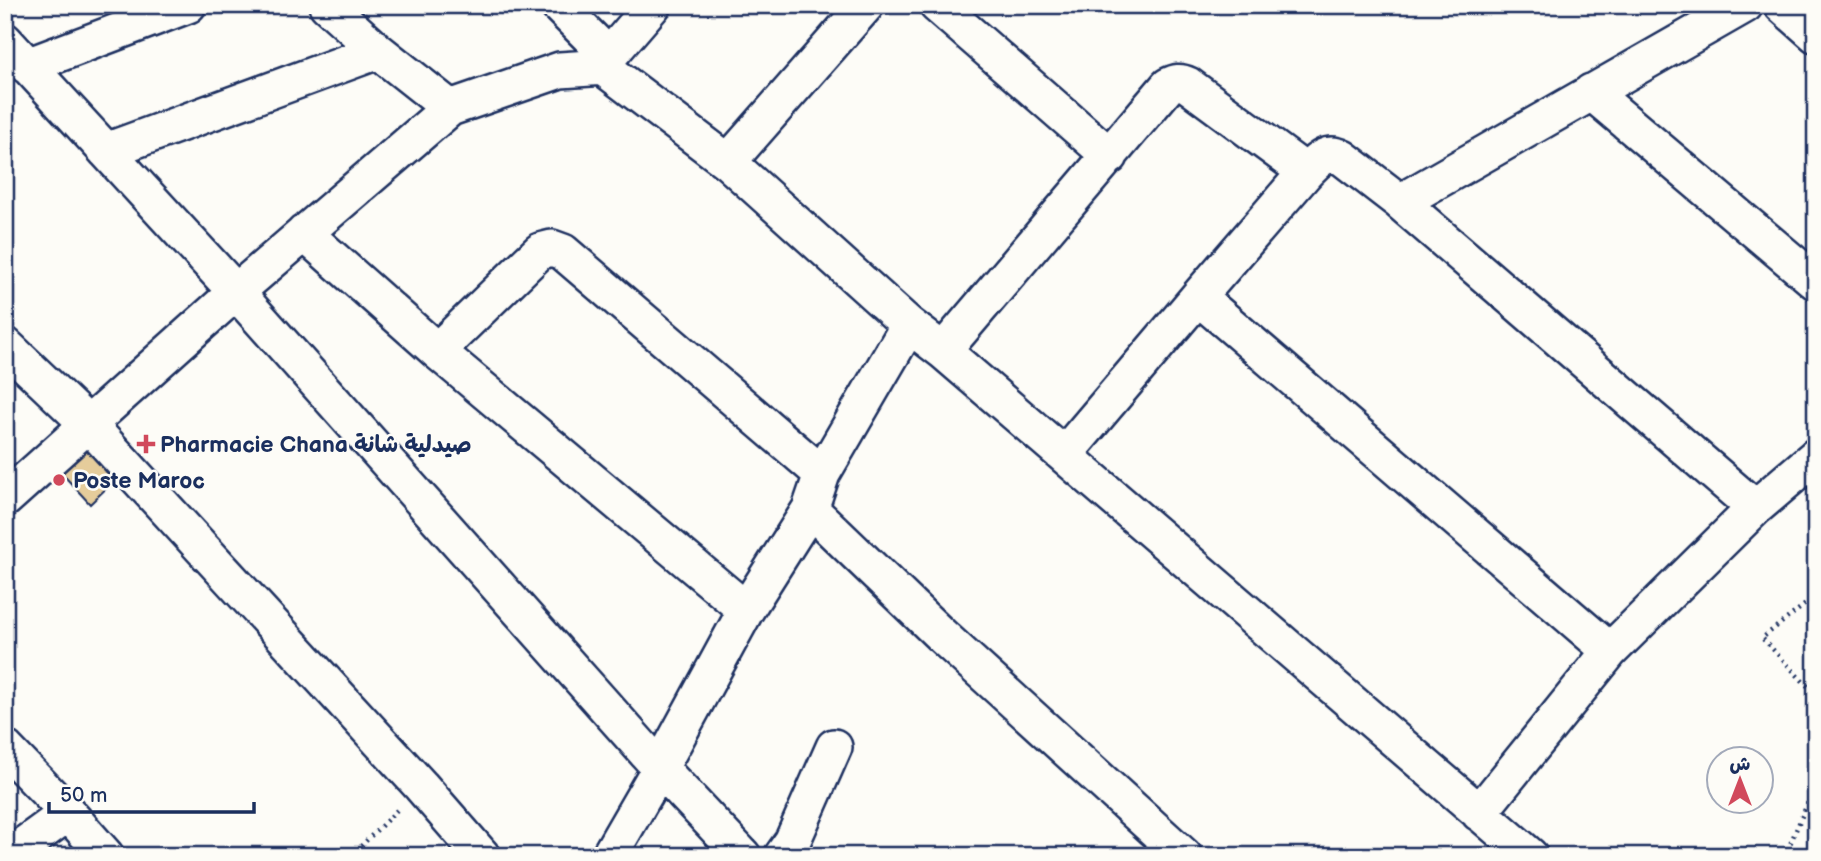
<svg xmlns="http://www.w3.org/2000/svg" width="1821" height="861" font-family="'Balsamiq Sans','Playpen Sans Arabic',sans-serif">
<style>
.building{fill:#e5cc9b;stroke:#1b2f5e;stroke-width:2}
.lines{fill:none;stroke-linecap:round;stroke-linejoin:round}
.minor-casing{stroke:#1b2f5e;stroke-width:40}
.path{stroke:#1b2f5e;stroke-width:4.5;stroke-dasharray:2 5;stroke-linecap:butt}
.minor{stroke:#fdfcf7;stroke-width:35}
.poi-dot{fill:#d1495b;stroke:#fdfcf7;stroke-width:2.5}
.labels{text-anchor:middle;stroke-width:5;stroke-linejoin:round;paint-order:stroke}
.poi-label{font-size:23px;font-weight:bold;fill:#1b2f5e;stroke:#fdfcf7;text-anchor:start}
</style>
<rect width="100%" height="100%" fill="#fdfcf7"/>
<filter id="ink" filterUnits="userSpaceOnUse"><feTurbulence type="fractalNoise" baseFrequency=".0143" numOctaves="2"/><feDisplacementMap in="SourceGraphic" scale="14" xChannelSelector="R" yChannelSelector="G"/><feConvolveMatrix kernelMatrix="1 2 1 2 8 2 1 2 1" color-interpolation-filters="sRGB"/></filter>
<g filter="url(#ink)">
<path class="building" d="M81,443L115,480L90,504L55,466Z"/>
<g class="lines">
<g class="minor-casing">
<path id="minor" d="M327,5L378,51L450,108
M558,5L609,56L606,66L608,71L728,162L909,325L943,351L1530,856
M937,5L1110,156
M1782,5L1816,35
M5,41L236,292L660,768L743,856
M609,56L653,5
M27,66L188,5
M1591,92L1816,282
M106,151L378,51
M728,162L866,5
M1400,202L1745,5
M304,233L437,351L746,610
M1198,297L1610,651
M5,345L88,424L421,786L482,856
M437,351L540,251L552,248L563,252L822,474
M943,351L1168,86C1176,82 1180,81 1188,85L1306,172
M1064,455L1198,297L1306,172C1318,160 1326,150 1343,158L1400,202L1755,508
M5,499L236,292L450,108L560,70L606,67
M810,509L941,635L1184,856
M5,748L68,813L106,856
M1479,813L1610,651L1755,508L1816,456
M9,856L68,813
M609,856L660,768L746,610L810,509L822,474L909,325
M782,856L792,842L834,747"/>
</g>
<path class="path" d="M1816,596L1762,638L1816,695
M351,856L400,807
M1785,856L1816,783"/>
<use href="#minor" class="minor"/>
</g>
</g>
<g class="poi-dot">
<path d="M142.5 433.5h7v7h7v7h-7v7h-7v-7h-7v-7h7z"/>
<circle cx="59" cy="480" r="7"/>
</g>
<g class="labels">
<g class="poi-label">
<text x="160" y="452">Pharmacie Chana صيدلية شانة</text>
<text x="73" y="488">Poste Maroc</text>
</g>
</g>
<rect width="1821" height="861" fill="none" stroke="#fdfcf7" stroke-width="28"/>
<rect x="14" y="14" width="1793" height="833" fill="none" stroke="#1b2f5e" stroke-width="2.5" filter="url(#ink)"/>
<g transform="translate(1740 780)"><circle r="33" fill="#fdfcf7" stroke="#a3aaba" stroke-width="2"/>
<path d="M0-5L12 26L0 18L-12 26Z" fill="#d1495b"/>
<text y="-10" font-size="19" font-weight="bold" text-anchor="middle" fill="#1b2f5e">ش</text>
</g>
<path d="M49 802v10h205v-10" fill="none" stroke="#1b2f5e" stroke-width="3.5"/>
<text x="60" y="802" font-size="21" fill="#1b2f5e" stroke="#fdfcf7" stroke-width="5" paint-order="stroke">50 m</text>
</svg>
